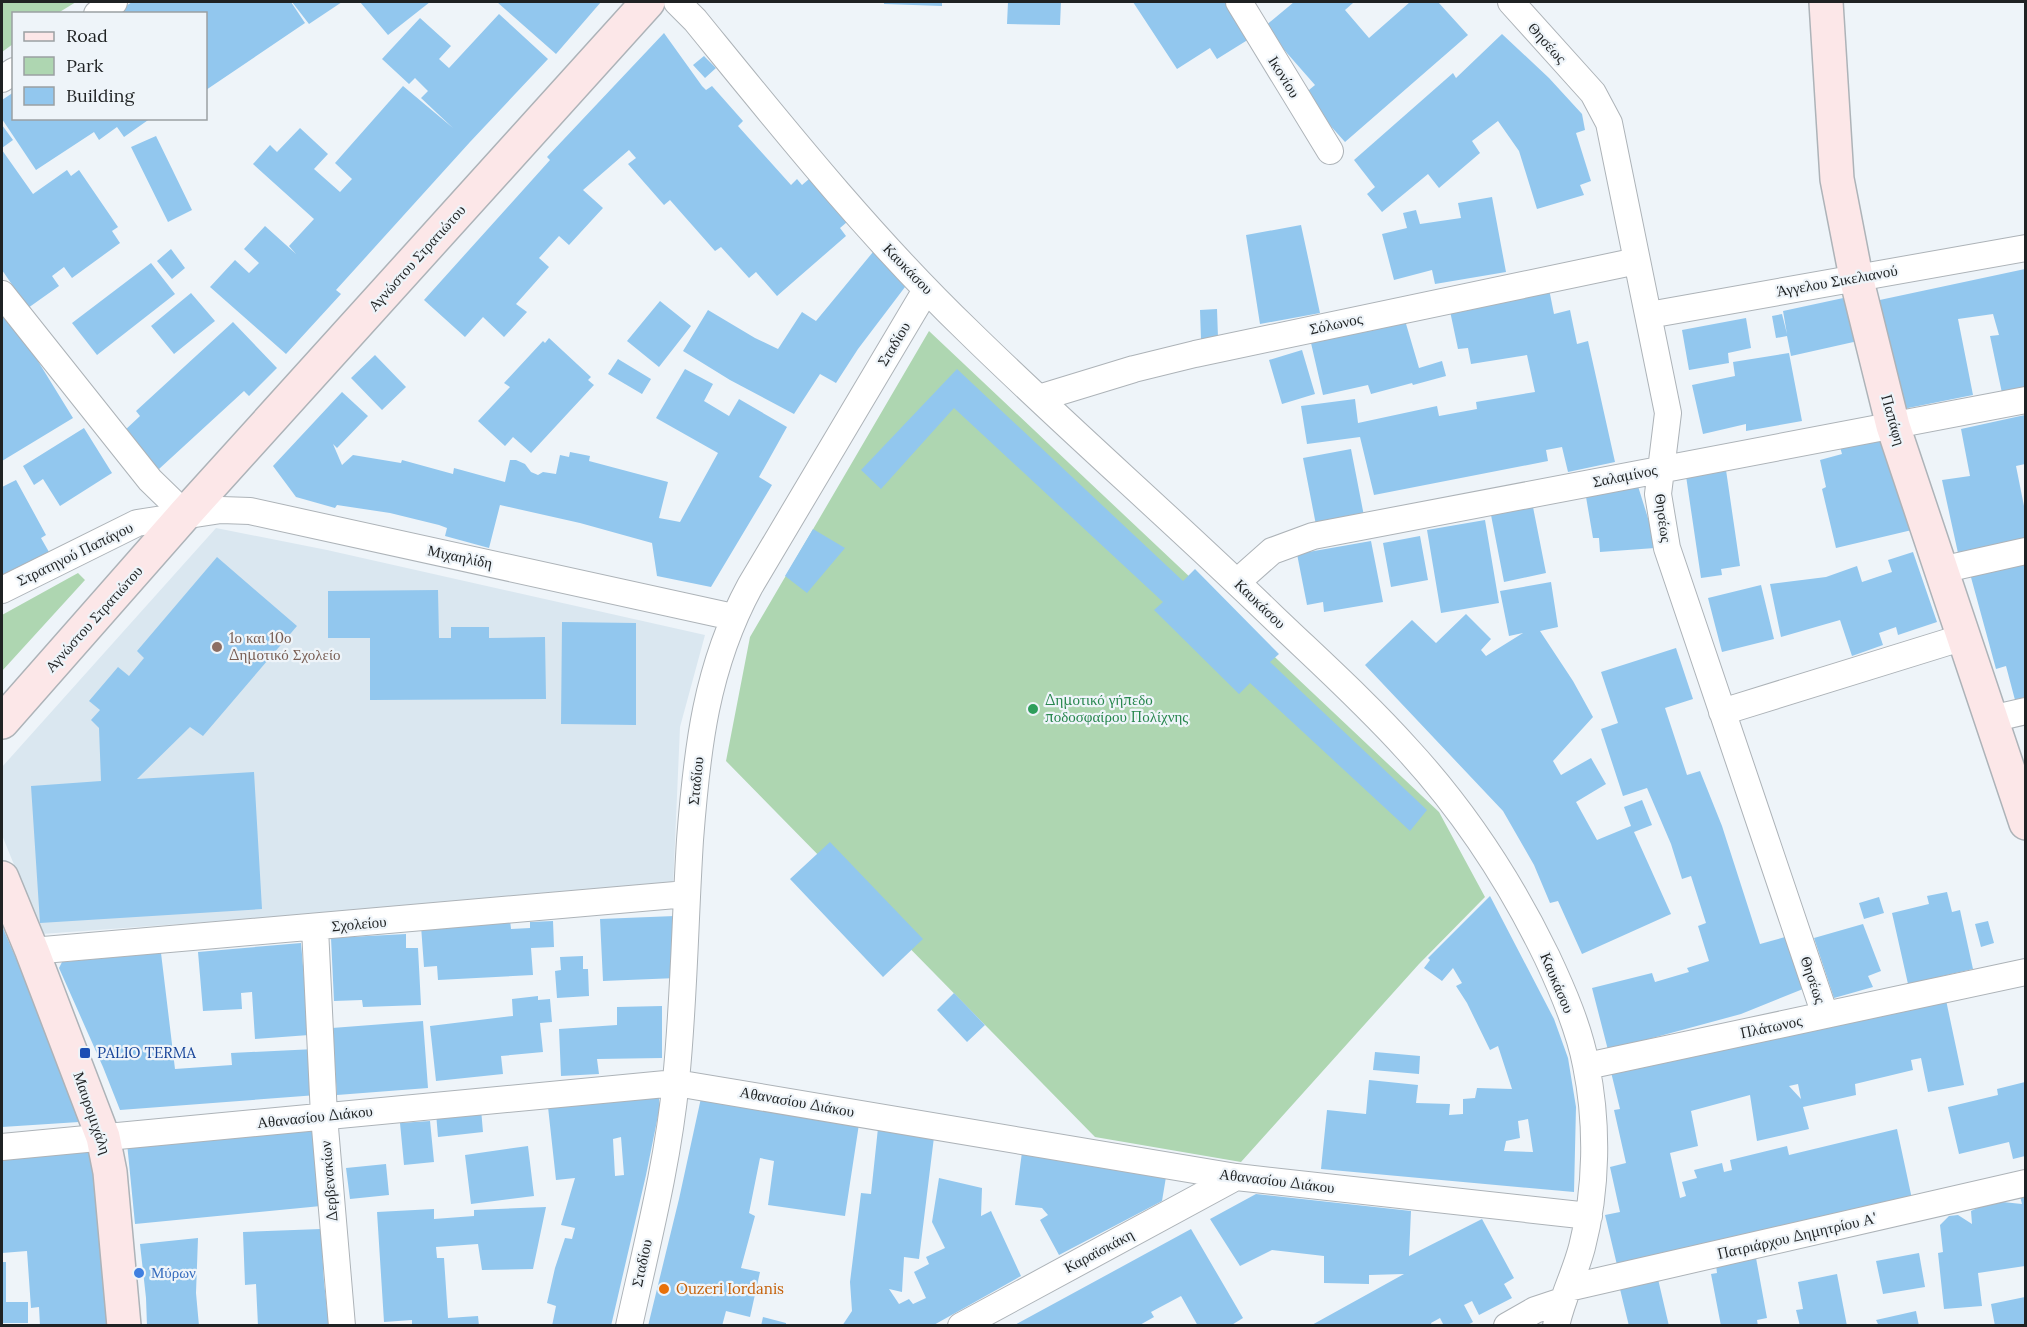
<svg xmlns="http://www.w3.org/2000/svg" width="2027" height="1327" font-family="Lora,serif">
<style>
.built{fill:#dae7f0}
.green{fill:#aed6b1}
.building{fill:#92c7ee;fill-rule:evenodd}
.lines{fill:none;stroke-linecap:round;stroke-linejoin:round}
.street-casing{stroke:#adb3b8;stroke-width:28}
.secondary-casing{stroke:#adb3b8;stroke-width:36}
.street{stroke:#fff;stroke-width:26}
.secondary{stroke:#fce7e8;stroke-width:33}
.education-dot{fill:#8d6e63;stroke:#eef4f9;stroke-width:2}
.leisure-dot{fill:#2e9e5b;stroke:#eef4f9;stroke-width:2}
.transit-dot{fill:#1a4fb4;stroke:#eef4f9;stroke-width:2}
.shop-dot{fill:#3f7fe0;stroke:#eef4f9;stroke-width:2}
.food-dot{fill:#e8710a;stroke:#eef4f9;stroke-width:2}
.labels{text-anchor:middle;stroke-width:4.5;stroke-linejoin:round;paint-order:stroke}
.street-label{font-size:15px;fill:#1f2223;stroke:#eef4f9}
.education-label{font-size:15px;fill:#785e54;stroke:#eef4f9;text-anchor:start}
.leisure-label{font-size:15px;fill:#27864d;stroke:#eef4f9;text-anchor:start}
.transit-label{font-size:15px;fill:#164399;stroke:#eef4f9;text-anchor:start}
.shop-label{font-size:15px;fill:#366cbe;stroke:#eef4f9;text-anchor:start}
.food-label{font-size:15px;fill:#c56008;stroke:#eef4f9;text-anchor:start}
</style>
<rect width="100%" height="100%" fill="#eef4f9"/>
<path class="built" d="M216,528L327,550L705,635L680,727L673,888L42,934L2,835V767Z"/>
<path class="green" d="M2,2H76L58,13L14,14L13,44L2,52Z
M929,331L1439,812L1485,897L1419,964L1241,1162L1095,1137L726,761L750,637Z
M78,573L85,580L2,671V615Z"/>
<path class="building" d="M132,2H291L305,23L206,90V14H114Z
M292,2H342L309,24Z
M360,2H430L388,35Z
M497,2H601L556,54Z
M884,2H942V6L884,4Z
M1008,2H1061L1060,25L1007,24Z
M1133,2H1232L1254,36L1217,59L1210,48L1177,69Z
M1294,2H1352L1353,3L1345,10L1369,38L1410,2H1438L1468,35L1345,142L1303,95L1315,85L1264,27Z
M499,14L548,59L470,142L336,290L341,294L286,354L210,287L235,260L249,273L259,263L244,249L265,226L296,254L289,246L314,219L253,164L270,145L277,152L300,128L328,154L314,169L340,192L352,179L335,163L403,86L453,128L421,98L428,91L415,78L409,84L382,59L420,18L451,46L439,59L449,68Z
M664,33L702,86L706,90L712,86L743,121L738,126L791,185L797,179L802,185L809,179L847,222L840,228L846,236L777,296L756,272L749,278L721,247L715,251L670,200L664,205L628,164L636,158L629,150L583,190L603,208L569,245L559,236L539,258L549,267L516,304L527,312L504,337L483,317L465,337L424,300L550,160L547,157Z
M1502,34L1549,78L1582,114L1585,130L1576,133L1591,181L1580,185L1584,195L1537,209L1519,151L1498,121L1472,141L1480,153L1439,188L1428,174L1382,212L1367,194L1375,187L1354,160L1453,73L1456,78Z
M704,56L716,68L705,78L693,65Z
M14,92V118H151L124,137L117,127L99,140L94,132L36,170L2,119V100Z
M2,125L13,140L2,148Z
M156,136L192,210L168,222L131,147Z
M2,150L33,194L67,170L71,176L79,170L118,227L112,231L120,243L72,278L64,267L52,276L59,286L28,308L2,270Z
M1492,197L1506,272L1435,284L1432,270L1394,280L1382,234L1407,228L1403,213L1416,210L1420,224L1461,218L1458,203Z
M1301,225L1320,313L1260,324L1246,235Z
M171,249L185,268L172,279L157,261Z
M873,252L905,287L858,349L836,383L820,374L794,414L730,380L683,351L708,310L755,338L778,349L802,312L816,321Z
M151,263L175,294L97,355L72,323Z
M2025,269V388L2002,393L1990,336L1999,335L1993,314L1958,319L1973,395L1903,409L1875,301Z
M1548,284L1554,314L1570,310L1577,344L1588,341L1615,462L1568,472L1562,447L1546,450L1548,461L1374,495L1360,437L1307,444L1301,406L1355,399L1358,423L1437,406L1439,416L1477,409L1476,402L1535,392L1527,355L1471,364L1468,348L1458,349L1450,311Z
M191,293L215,321L174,354L151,326Z
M1848,297L1858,341L1791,356L1787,336L1776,338L1772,316L1782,314L1787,334L1783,311Z
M660,301L691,326L659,367L627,341Z
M1217,309L1218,338L1201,339L1200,310Z
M2,314L33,353L73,418L2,461Z
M1404,317L1419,368L1442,361L1446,376L1413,385L1412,383L1371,394L1368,385L1323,395L1311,343Z
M1746,318L1751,348L1728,353L1729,363L1689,370L1682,330Z
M233,322L277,368L249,396L244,391L159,469L123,432L140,416L136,411Z
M549,338L591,377L588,380L594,385L531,453L513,437L505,446L478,421L510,387L504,383L543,341L545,343Z
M1302,350L1315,394L1282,404L1269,360Z
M1789,353L1802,421L1746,431V424L1703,434L1692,385L1735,376L1733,362Z
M375,355L406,387L382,410L351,378Z
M618,359L651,379L642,394L608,374Z
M685,369L713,384L704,401L729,416L739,399L787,427L759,477L772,485L711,587L657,576L652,543L580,523L500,505L489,548L445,536L447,528L439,525L390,513L337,505L335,508L296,497L273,466L342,392L368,416L337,448L333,444L342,465L353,455L401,463L402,460L453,474L454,468L505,482L510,460H516L525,464L531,472L538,475L543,472L556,474L560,455L569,457L570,452L590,456L589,461L668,482L659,518L680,522L718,453L656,418Z
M957,369L1183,581L1195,569L1279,654L1270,662L1427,810L1410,831L1250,683L1239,694L1154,610L1163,602L954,408L881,489L861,470Z
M2025,415V464L2016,466L2025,511V539L1958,553L1942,480L1970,476L1961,429Z
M84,428L112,473L60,506L43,479L34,485L23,466Z
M1889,435L1912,530L1836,548L1822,489L1826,487L1820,460L1842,454L1840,447Z
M1351,449L1364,516L1316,525L1303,458Z
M1726,470L1740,566L1721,569L1722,575L1701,578L1686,476Z
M16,480L46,535L41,538L49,552L2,578V487Z
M1637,483L1652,531L1655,548L1600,552L1599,538H1593L1585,491Z
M1533,507L1546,573L1504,582L1491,515Z
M1485,520L1499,603L1441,613L1427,530Z
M813,529L845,548L807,593L785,576Z
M1420,536L1428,580L1391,587L1383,543Z
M1371,541L1383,602L1324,612L1323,602L1307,605L1297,554Z
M1913,552L1937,622L1898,635L1896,627L1879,633L1883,645L1852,656L1840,620L1781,637L1770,584L1826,577L1857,566L1862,582L1892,572L1888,560Z
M2025,555V697L2015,700L2006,666L1996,669L1969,570Z
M217,557L297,626L203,736L190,727L137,779L254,772L262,909L40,923L31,786L101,781L99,728L91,720L100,710L89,701L118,667L129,676L144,658L137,651Z
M1551,582L1558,627L1540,631L1573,681L1593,717L1553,761L1561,775L1591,758L1606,784L1576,802L1597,840L1631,826L1624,807L1642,800L1652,825L1634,832L1671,914L1582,954L1558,901L1550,903L1534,865L1503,811L1365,665L1412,620L1436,643L1466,614L1491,639L1481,650L1486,656L1523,633L1509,636L1500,591Z
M1761,585L1774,639L1722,652L1708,598Z
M438,590L439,638H451V627H489V638L545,637L546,699L370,700V638H328V591Z
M562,622L636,623V725L561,724Z
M1676,648L1693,699L1665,708L1687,775L1700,771L1722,826L1760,944L1785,937L1803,989L1741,1014L1608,1050L1592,988L1652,973L1655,982L1689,972L1687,968L1709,961L1698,926L1706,923L1691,876L1682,879L1671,844L1647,788L1623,796L1601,729L1618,723L1601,672Z
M830,842L923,939L883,977L790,879Z
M1947,892L1952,912L1960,910L1973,969L1908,984L1892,913L1929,904L1927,896Z
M1490,896L1554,1019L1568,1058L1576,1107L1574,1192L1321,1169L1327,1110L1366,1114L1369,1080L1418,1085L1416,1103L1450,1104L1449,1115L1463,1114V1099L1475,1098L1477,1088L1512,1089L1498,1046L1490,1050L1467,1003L1456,986L1462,983L1453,968L1442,981L1424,968L1430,960L1428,958ZM1528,1119L1533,1152L1504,1151L1506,1141L1520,1138L1518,1121Z
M1879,897L1884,913L1864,919L1859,903Z
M675,916L677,978L603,981L600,919Z
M510,920L511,929L530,928V922L553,921L554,947L531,948L533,975L438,980L437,966L424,967L421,926Z
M1988,921L1994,943L1981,947L1975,924Z
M1863,924L1881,971L1868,976L1873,987L1834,998L1814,938Z
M2,926L28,986L79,1122L2,1127Z
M406,934V948H418L421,1005L363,1007L362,1000L334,1001L331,938Z
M301,943L309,1035L255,1039L252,992L241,993L242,1009L203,1011L198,952Z
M161,953L175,1069L232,1065L231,1053L315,1049L317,1095L120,1110L103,1067L59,968L62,962Z
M583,956V969H588L589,996L557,998L555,971L561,970L560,957Z
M954,993L985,1025L967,1042L937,1010Z
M538,996V1000L550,999L552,1022L540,1023L543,1052L501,1056L503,1074L436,1081L430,1026L513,1016L512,999Z
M1946,1000L1964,1085L1928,1092L1921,1058L1911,1060L1913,1070L1855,1084L1856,1095L1803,1107L1809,1129L1757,1141L1750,1095L1691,1111L1698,1146L1670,1153L1680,1198L1686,1196L1682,1182L1697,1178L1694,1170L1722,1163L1724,1172L1732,1170L1730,1160L1787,1146L1789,1155L1897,1129L1912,1199L1617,1265L1605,1215L1620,1212L1610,1167L1626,1163L1614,1110L1620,1109L1611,1072ZM1798,1084L1801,1099L1789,1086Z
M662,1006V1058L597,1059L599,1074L561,1076L559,1029L617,1025V1007Z
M423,1021L428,1088L337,1095L332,1028Z
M1375,1052L1420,1056L1419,1074L1373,1070Z
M2025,1082V1156L2013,1159L2009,1142L1959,1154L1948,1107L1998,1095L1997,1089Z
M658,1092L660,1106L646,1175L611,1326H552L556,1306L547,1303L555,1268L565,1238L572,1239L575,1228L561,1225L575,1178L556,1180L548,1107ZM621,1137L624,1175L615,1176L613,1139Z
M701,1098L859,1124L845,1216L768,1205L774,1161L760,1158L749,1213L755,1216L741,1268L760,1272L750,1317L726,1311L722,1326H648L679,1199Z
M481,1109L483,1132L438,1137L436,1113Z
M430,1121L434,1162L404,1165L400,1123Z
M313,1126L321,1206L135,1224L127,1143Z
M878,1128L934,1137L919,1259L904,1257L902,1292L889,1289L899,1304L909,1299L913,1304L926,1298L914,1272L929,1264L926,1257L945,1248L932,1222L939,1178L982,1188L981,1216L991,1211L1021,1276L932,1326H842L852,1311L850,1282L861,1193L871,1194Z
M528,1146L534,1196L471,1204L465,1155Z
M96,1147L110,1326H40L39,1307L31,1308L27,1251L2,1253V1154Z
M1022,1152L1166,1177L1162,1201L1059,1255L1040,1220L1048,1215L1042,1208L1015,1205Z
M386,1164L389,1195L350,1199L346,1168Z
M2025,1191V1266L1978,1273L1982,1306L1944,1309L1938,1253L1943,1252L1940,1225L1949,1216L1958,1215L1972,1224L1971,1211L1993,1201L2022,1204L2019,1192Z
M1256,1194L1411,1211L1409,1256L1482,1219L1514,1278L1504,1284L1512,1298L1479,1315L1472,1301L1464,1305L1473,1322L1466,1326H1444L1440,1318L1431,1323L1432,1326H1310L1404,1274L1369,1275V1284L1324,1283V1256L1272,1250L1240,1266L1210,1219Z
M546,1207L533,1269L482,1270L478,1244L436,1247L437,1258H444L448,1318L478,1316L479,1326H412V1320L384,1322L377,1212L434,1209V1219L474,1216V1210Z
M321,1229L324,1282L329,1326H258L256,1284L245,1285L243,1232Z
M1191,1229L1243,1318L1230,1326H1198L1181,1296L1151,1312L1154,1317L1138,1326H1013Z
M198,1238L196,1293L199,1326H147L146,1298L140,1244Z
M1919,1253L1925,1287L1883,1294L1876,1261Z
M1756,1258L1767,1318L1757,1320L1758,1326H1721L1711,1274L1717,1273L1716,1265Z
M2,1262H6V1302H28V1323H2Z
M1837,1274L1847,1326H1800L1796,1310L1803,1309L1798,1282Z
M1658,1279L1669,1326H1629L1619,1285Z
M2025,1297V1326H1995L1991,1304Z
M1916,1311L1919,1326H1879L1876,1320Z
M763,1317L786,1323V1326H761Z"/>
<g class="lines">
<g class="street-casing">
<path id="street" d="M677,2L695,20C783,128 869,236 969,332C1068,429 1173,520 1272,616C1318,660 1366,703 1408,750C1464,811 1511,883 1547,957C1563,991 1579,1028 1586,1065C1598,1124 1597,1189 1582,1247C1575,1274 1562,1298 1556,1326
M1239,2L1330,151
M1511,2L1593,93L1609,123L1668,413L1658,494L1667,548L1825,1015
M97,14L114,2
M2,79L14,71
M2,294L150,480L185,514
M1649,315L2026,248
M1039,398L1134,369L1195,354L1637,261
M1941,570L2026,551
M1237,582L1272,551L1313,536L2026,400
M2,590L137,523L221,510L250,511L733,617
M1722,712L1964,637
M1991,719L2026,711
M315,928L324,1116L342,1326
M32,951L687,894
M1587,1066L2026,972
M2,1147L676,1083L1236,1177L1589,1216
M1568,1288L2026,1183
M629,1326C647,1244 668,1163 676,1080C684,1001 685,920 690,840C697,749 706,667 750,586L926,290
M961,1326L1236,1177
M1507,1326L1535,1310L1562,1301"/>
</g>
<g class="secondary-casing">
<path id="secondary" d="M1826,2L1837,179L1856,277L1893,426L2026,823
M2,722L185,514L648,2
M2,878L32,951L103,1137L110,1172L124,1326"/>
</g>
<use href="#street" class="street"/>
<use href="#secondary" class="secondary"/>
</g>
<circle class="education-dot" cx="217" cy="647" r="6"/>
<circle class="leisure-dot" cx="1033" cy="709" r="6"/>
<rect class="transit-dot" x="79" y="1047" width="12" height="12" rx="3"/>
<circle class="shop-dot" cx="139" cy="1273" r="6"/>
<circle class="food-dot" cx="664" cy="1289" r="6"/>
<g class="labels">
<g class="street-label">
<text transform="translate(1547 43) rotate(48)" y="5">Θησέως</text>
<text transform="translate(1284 77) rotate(58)" y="5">Ικονίου</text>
<text transform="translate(417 258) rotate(-48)" y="5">Αγνώστου Στρατιώτου</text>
<text transform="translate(908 269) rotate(46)" y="5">Καυκάσου</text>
<text transform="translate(1837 281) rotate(-10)" y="5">Άγγελου Σικελιανού</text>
<text transform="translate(1336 324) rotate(-12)" y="5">Σόλωνος</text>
<text transform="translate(894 344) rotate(-59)" y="5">Σταδίου</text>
<text transform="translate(1893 420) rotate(74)" y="5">Παπάφη</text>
<text transform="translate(1625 476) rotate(-11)" y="5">Σαλαμίνος</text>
<text transform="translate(1663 518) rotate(82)" y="5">Θησέως</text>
<text transform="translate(75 554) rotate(-26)" y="5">Στρατηγού Παπάγου</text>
<text transform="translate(460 557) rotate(12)" y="5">Μιχαηλίδη</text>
<text transform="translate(1260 604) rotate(44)" y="5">Καυκάσου</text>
<text transform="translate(94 619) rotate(-48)" y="5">Αγνώστου Στρατιώτου</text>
<text transform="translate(696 781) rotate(-84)" y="5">Σταδίου</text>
<text transform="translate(359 924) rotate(-5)" y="5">Σχολείου</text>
<text transform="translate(1813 980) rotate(71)" y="5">Θησέως</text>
<text transform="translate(1557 983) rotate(67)" y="5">Καυκάσου</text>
<text transform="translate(1771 1027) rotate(-12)" y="5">Πλάτωνος</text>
<text transform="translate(797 1102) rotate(10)" y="5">Αθανασίου Διάκου</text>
<text transform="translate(92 1113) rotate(71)" y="5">Μαυρομιχάλη</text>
<text transform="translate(315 1117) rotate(-6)" y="5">Αθανασίου Διάκου</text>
<text transform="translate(329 1181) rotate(-95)" y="5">Δερβενακίων</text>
<text transform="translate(1277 1181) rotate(7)" y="5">Αθανασίου Διάκου</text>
<text transform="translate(1797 1236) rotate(-13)" y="5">Πατριάρχου Δημητρίου Α'</text>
<text transform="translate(1099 1251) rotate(-28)" y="5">Καραϊσκάκη</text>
<text transform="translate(642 1263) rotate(-78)" y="5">Σταδίου</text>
</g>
<g class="education-label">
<text x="229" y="643">1ο και 10ο<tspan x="229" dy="17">Δημοτικό Σχολείο</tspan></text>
</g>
<g class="leisure-label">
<text x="1045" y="705">Δημοτικό γήπεδο<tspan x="1045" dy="17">ποδοσφαίρου Πολίχνης</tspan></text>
</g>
<g class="transit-label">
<text x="97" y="1058">PALIO TERMA</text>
</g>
<g class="shop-label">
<text x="151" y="1278">Μύρων</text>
</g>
<g class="food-label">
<text x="676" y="1294">Ouzeri Iordanis</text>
</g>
</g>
<rect width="2027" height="1327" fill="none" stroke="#1f2223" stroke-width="6"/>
<rect x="12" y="12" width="195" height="108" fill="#eef4f9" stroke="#9ba0a3" stroke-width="1.5"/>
<rect x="24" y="32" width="30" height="9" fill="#fce7e8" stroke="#9ba0a3" stroke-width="1.5"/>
<text x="66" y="42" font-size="18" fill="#1f2223">Road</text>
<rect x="24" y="57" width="30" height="18" fill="#aed6b1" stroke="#9ba0a3" stroke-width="1.5"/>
<text x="66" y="72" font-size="18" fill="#1f2223">Park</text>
<rect x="24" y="87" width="30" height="18" fill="#92c7ee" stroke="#9ba0a3" stroke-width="1.5"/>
<text x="66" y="102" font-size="18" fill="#1f2223">Building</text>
</svg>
